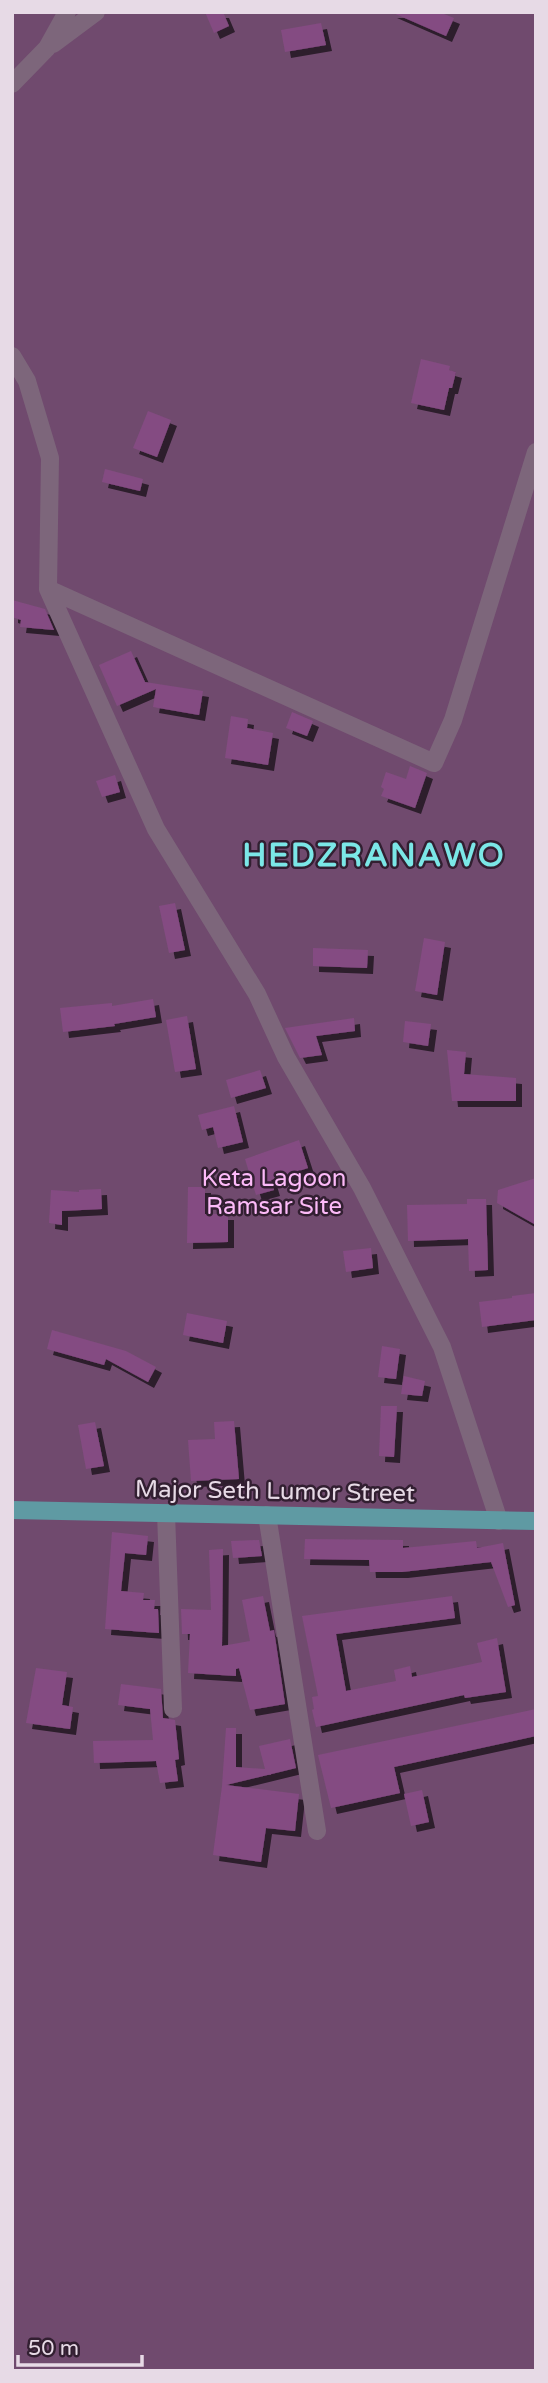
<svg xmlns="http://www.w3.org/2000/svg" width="548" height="2383" font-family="'Varela Round',sans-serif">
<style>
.green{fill:#704a6e}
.building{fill:#844b82;filter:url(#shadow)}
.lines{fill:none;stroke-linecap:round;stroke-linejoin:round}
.minor{stroke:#7d667b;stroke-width:18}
.major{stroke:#5f9aa3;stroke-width:18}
.labels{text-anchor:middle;stroke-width:5;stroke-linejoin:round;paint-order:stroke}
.park-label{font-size:24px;fill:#fcbaf8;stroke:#321f31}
.street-label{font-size:24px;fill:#e7dae6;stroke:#321f31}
.district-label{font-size:32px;font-weight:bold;letter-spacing:2px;fill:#7be7e7;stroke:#321f31}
</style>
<defs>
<filter id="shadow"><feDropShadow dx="6" dy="6" stdDeviation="0" flood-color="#0009"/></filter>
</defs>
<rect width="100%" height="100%" fill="#3c293b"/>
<path class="green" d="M12,12H536V2371H12Z"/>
<path class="building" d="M205,12H223L229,26L214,33Z
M391,12H439L454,18L446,36Z
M321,23L326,45L285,52L281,30Z
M421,359L450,366L449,370L456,372L452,388H449L444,410L411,403Z
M148,411L171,420L157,457L133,448Z
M105,469L143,479L140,491L102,482Z
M12,600L45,609L54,630L20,627L21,620L12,617Z
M131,651L145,682L203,691L199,715L153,707L156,689L117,706L99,665Z
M292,712L313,721L307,736L286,728Z
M231,716L248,719L247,728L273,733L268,765L225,758Z
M410,766L427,773L415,808L381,796L384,789L381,787L386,772L406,779Z
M115,775L120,792L102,797L96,781Z
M175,903L185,950L169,953L159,906Z
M424,938L445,942L437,995L415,991Z
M313,948L368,950L367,968L313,966Z
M153,999L156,1017L114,1024L115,1026L63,1032L60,1008L112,1003V1006Z
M187,1016L196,1069L175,1072L166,1020Z
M354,1018L355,1031L316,1036L322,1055L300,1058L285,1028Z
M405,1021L431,1024L428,1046L403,1042Z
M447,1050L466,1052L464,1074L516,1078V1101H452Z
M260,1070L266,1088L231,1098L226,1080Z
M234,1106L243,1142L218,1148L213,1127L202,1130L198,1115Z
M299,1140L308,1168L271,1180L274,1190L256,1195L245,1159Z
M536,1178V1225L497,1203L498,1190Z
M188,1187H205V1214H228V1242L187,1243Z
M101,1189L102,1209L62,1211V1225L49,1223L51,1190L79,1192V1190Z
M467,1199H486L488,1270L469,1271L468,1239L408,1241L407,1205L467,1204Z
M371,1248L373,1268L346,1272L343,1251Z
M536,1293V1320L482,1327L479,1302L512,1298V1296Z
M187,1313L227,1321L223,1343L183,1335Z
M52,1330L126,1351L156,1367L148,1382L106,1359L104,1365L47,1349Z
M382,1346L400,1349L396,1379L378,1377Z
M404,1376L425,1381L422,1396L401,1394Z
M381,1406H397L394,1457L379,1456Z
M234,1421L239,1479L191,1481L188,1440L215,1439L214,1422Z
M95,1422L104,1466L86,1469L78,1425Z
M112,1532L148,1536L146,1555L125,1553L121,1591L144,1593L143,1600H155L154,1609H158L159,1633L105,1629Z
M305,1539L403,1540V1548L476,1541L477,1548L503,1543L515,1605L508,1607L491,1562L402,1572H370L369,1560L304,1559Z
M259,1540L262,1556L233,1558L231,1541Z
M223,1549L222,1646L250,1641L242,1600L263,1596L270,1631L274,1630L285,1704L250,1710L239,1668L236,1669V1676L188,1673L190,1634H182L181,1609L211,1610L209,1550Z
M452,1596L455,1618L336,1634L346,1691L396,1681L394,1670L410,1666L412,1677L482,1662L477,1643L497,1638L506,1692L465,1698L464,1695L316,1727L312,1710L314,1709L312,1697L318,1696L302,1616Z
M36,1668L67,1672L62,1705L73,1707L70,1729L26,1723Z
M121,1684L161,1689L163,1718L175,1720L179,1759L175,1760L178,1781L160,1783L156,1761L94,1763L93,1741L153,1740L150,1709L118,1705Z
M536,1709V1736L394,1767L400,1793L331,1808L318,1755Z
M226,1728H236V1767L265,1769L259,1746L290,1739L296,1768L226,1785L299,1794L295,1831L266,1828L261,1862L213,1855L222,1786Z
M422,1790L429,1822L411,1826L404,1794Z"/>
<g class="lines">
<path class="minor" d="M53,44L96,12
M12,84L47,48L67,12
M12,356L27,381L50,458L48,589L156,829L257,994L286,1057L362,1188L442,1347L499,1521
M48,589L434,763L453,720L536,452
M166,1513L173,1709
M267,1515L317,1831"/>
<path class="major" d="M12,1510L536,1521"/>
</g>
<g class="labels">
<g class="park-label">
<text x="274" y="1186">Keta Lagoon<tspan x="274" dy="28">Ramsar Site</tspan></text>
</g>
<g class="street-label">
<text transform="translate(275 1491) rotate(1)" y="8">Major Seth Lumor Street</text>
</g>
<g class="district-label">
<text x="374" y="866">HEDZRANAWO</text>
</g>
</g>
<rect width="548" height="2383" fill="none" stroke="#e7dae6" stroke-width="28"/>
<path d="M18 2355v10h124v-10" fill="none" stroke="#e7dae6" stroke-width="3.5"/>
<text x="28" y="2355" font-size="21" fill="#e7dae6" stroke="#321f31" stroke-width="5" paint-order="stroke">50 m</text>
</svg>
